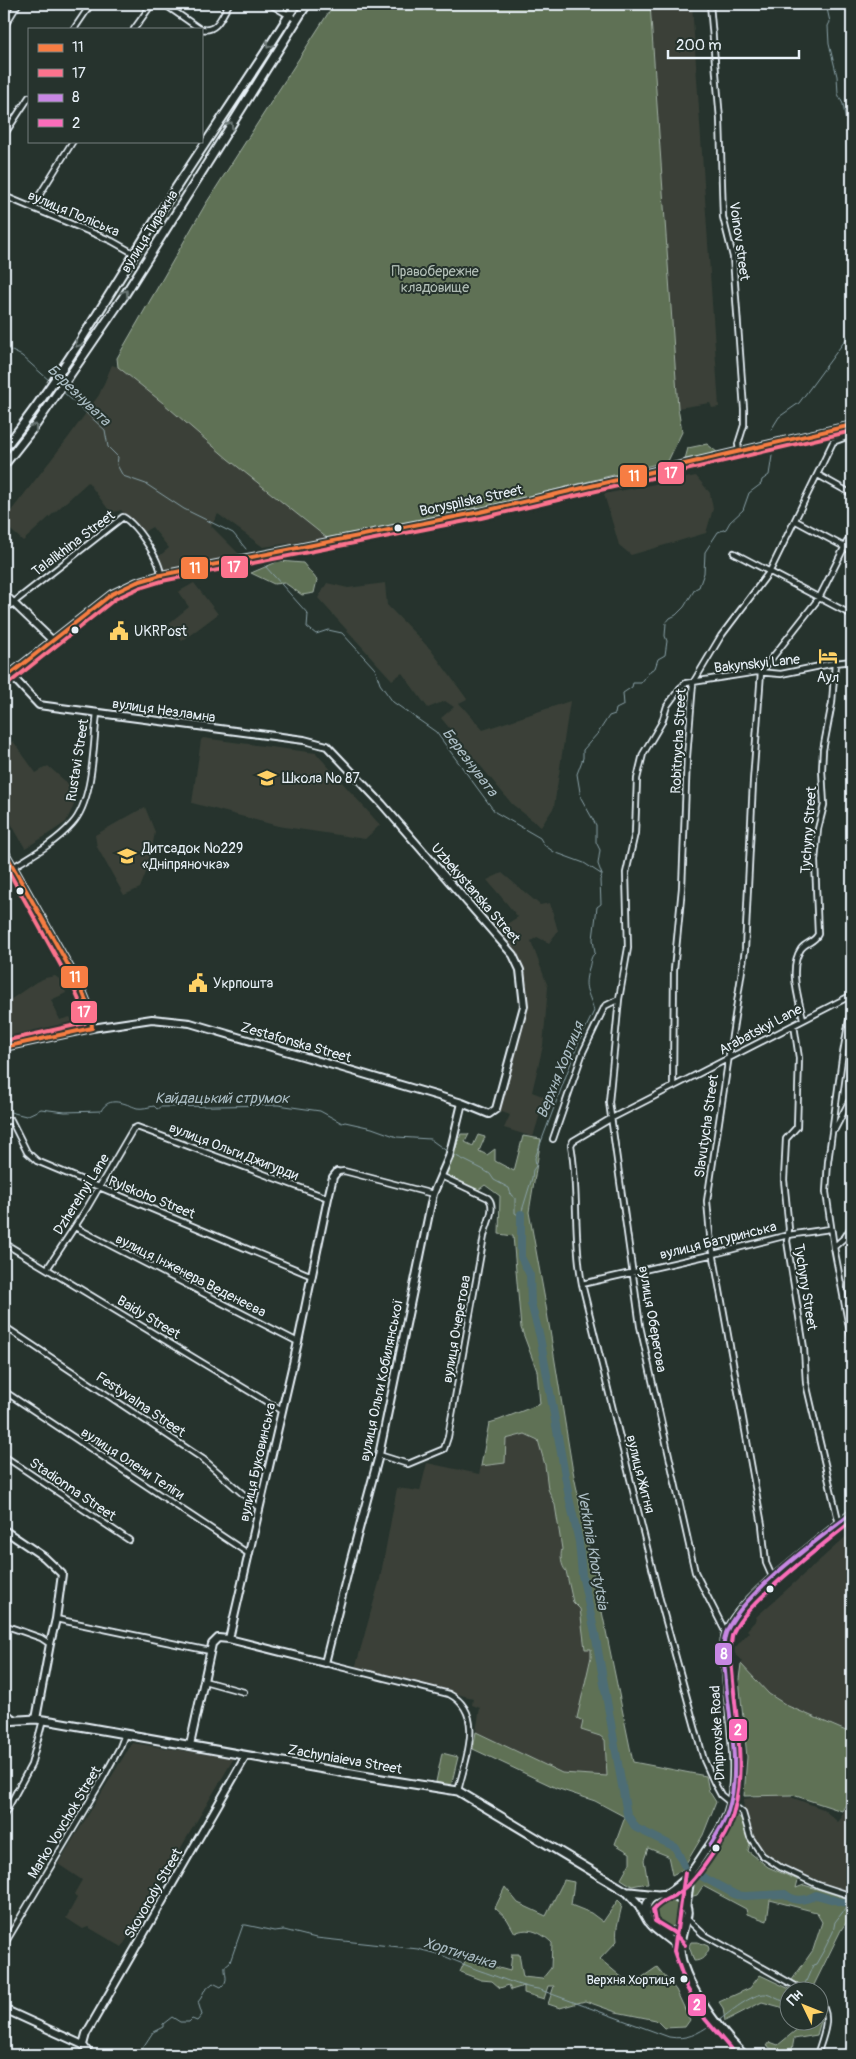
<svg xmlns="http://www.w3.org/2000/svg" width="856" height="2059" font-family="Pangolin,sans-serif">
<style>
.built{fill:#3a4138}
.green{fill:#5e7154;stroke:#a3b1a6}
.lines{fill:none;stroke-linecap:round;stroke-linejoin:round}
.stream{stroke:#8ba2a9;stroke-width:1}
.river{stroke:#4d6d74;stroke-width:8}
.street-casing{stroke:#e8f1f8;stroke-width:8}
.secondary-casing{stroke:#e8f1f8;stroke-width:10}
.primary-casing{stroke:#e8f1f8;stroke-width:11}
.street{stroke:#26332d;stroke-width:4.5}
.secondary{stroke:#26332d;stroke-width:6}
.primary{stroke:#26332d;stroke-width:7}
.bus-1-casing{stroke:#26332d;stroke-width:8}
.bus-2-casing{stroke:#26332d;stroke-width:8}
.bus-3-casing{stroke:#26332d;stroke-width:8}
.bus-4-casing{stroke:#26332d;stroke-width:8}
.bus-1{stroke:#f77d43;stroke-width:4}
.bus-2{stroke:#fc738d;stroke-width:4}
.bus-3{stroke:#c787e3;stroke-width:4}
.bus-4{stroke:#fb6dba;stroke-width:4}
.oneway{stroke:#6a7674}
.bus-dot{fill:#e8f1f8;stroke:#26332d;stroke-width:2}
.labels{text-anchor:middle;stroke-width:4;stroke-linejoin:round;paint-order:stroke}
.bus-label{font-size:13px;fill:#e8f1f8;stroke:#26332d;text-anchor:end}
.street-label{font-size:14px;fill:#e8f1f8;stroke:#26332d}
.park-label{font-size:14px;fill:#b1beb6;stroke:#26332d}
.poi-label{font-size:14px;fill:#e8f1f8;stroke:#26332d;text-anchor:start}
.water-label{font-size:15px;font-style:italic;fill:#aabcc3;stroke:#26332d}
.line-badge{stroke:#26332d;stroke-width:2}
.badge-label{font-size:14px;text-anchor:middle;font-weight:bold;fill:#fff}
</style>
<rect width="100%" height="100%" fill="#26332d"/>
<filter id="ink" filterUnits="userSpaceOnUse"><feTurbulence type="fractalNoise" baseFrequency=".02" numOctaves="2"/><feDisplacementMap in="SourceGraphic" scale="10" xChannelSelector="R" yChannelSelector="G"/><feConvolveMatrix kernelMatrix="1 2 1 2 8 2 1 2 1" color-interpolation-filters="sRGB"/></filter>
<g filter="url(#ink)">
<path class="built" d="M650,4H692L719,407L712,408L710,403L678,408Z
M112,365L118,367L163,403L228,459L327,538L263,547L218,514L211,526L239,554L164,571L157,558L169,548L152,527L142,533L121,510L111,513L88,482L23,541L4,524V520L68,438L99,395Z
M696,476L710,493L713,509L706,533L631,555L619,545L604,494Z
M194,583L218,614L182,641L169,623L189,607L178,592Z
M327,583L348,588L385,583L387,605L431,650L467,699L459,703L483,730L570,701L554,807L541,827L512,804L441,718L454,707L445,701L428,708L402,673L392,680L318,598Z
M203,738L316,753L380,825L365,839L278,826L192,803L201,740Z
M13,741L36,773L48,766L73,788L74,805L66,822L44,837L25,848L4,811V747Z
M145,807L155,832L149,865L140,888L124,895L97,847L95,835Z
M502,873L540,905L550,903L558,931L549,943L537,937L531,941L548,987L543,1046L532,1092L545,1097L533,1137L504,1128L510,1115L497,1110L526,1005L524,976L517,956L495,931L518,917L487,880Z
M55,976L62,981L66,993L51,1000L60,1020L70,1017L73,1023L4,1039V1004L36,982L45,978Z
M525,1434L538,1440L545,1465L548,1489L555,1505L563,1549L561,1553L573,1602L580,1609L585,1649H591V1657L581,1730L600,1736L605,1740L607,1777L562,1773L476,1732L480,1708L472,1705L473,1698L355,1669L380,1579L397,1488L420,1491L427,1463L479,1474L481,1466L505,1463V1439Z
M849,1534L852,1537V1592L849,1599L852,1602V1720L847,1731L788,1706L769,1694L741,1664L743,1661L732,1651L749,1632L747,1630L757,1619L756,1617Z
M132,1743L234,1758L122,1947L88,1927L83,1929L66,1918L77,1898L74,1894L82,1880L58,1864Z
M772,1794L788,1796L823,1809L838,1822L842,1817L841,1815L848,1801L852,1798V1898L818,1885L770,1861L752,1840L743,1813L744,1799Z"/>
<path class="green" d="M334,4H650L678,408L682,432L668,461L500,504L327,538L228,459L163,403L118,367L117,358L205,205Z
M707,444L718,453L685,459L688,448Z
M279,561L303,563L317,580L314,593L302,595L285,583L274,584L251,573Z
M461,1134H469L465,1142L473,1146L478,1135L485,1137L479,1151L487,1155L495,1149V1161L514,1171L523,1136L541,1139L529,1212L545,1300L572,1466L633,1762L706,1776L709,1791L716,1802L703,1835L682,1870L672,1875L668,1856L648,1848L644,1860L648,1883L632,1886L621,1879L630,1863V1853L615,1844L625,1817L595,1801L556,1788L473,1749L476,1732L562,1773L607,1776L605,1740L600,1736L581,1730L583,1721L577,1718L591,1657V1649H585L580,1609L573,1602L566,1571C561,1566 560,1555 562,1549L555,1505L548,1489L545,1465L538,1440L525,1434L506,1439L505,1463L481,1466L489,1423L499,1420L540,1404L537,1371L521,1328L513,1236L499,1234L500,1196L485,1185L477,1191L445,1177Z
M741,1664L769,1694L788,1706L846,1731L852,1720V1798L848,1801L842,1811L793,1795L744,1796L747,1757L739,1679Z
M442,1753L458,1757L451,1786L436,1782Z
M731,1812C748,1822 755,1830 748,1851L768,1867L798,1880L796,1888L804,1885L852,1900V1914L841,1930L811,1991L792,1980L813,1950L822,1922L816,1912L770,1900L767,1921L747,1914L746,1909L703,1886L697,1895L690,1897L695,1878Z
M564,1880L574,1882L571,1905L591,1913L603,1922L618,1900L622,1904C620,1918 615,1926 617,1941L600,1959L631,1985L657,1967L676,1990L690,2020L685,2027L664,2028L656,2020L616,2012L585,2001L560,2008L548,2004L554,1986H548L544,1999L524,1993V1986L511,1990L509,1985L500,1988L492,1981L481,1980L460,1972L466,1959L510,1971L512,1954H519L523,1977L542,1979L551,1968L552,1943C542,1933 529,1926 515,1933L507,1919L495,1908L505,1887L518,1903L546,1916Z
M651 1913a16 16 0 1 1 32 0a16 16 0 1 1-32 0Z
M691,1942H698L708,1946L709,1949C706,1956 702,1961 694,1961L689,1946Z
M760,1975L794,1991L788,1992V2009L762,2002L725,2021L723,2008L719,2002L750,1988Z
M819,2005L823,2014L817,2035L794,2039L791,2055H773L774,2050L767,2046L770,2042L778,2045L806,2022H818Z"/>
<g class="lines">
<path class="stream" d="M826,4L830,22L828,26L829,44L837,76L838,94L843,104L847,128L852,182
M4,347L22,356L51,382
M62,391L105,430L108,447L118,457L117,465L123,476L146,484L184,509L233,533L246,549
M771,430L779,417L799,403L852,331
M265,566L308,614L307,627L316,634L328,630L342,633L375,669L380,684L393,702L436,732L495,812L540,838L544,845L554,852L584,863L601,874
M602,875L598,864L600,850L596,842V825L581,798L577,774L583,758V750L598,733L609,716L615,714L616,709L624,705L623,693L632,687L633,683H641L651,670L655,668L658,659L665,655L667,641L665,636L666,623L670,618L676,615L684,607L695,589L699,587L704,573L705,552L718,532L726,529L730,522L743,510L749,493L761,484L762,480L769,475L772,456
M10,1112L26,1116L41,1109L65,1112L101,1111C109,1095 125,1104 137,1108C142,1109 149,1107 154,1106L157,1109L160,1107L278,1105L320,1111L342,1123L345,1122L372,1128L397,1137L430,1139L448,1152
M452,1154L482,1169L490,1174L494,1180L509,1188L511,1195L515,1198V1213L521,1217
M521,1214L532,1178L533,1170L536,1166L535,1158L578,1044L594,1011C589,991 582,989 589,968C591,962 590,957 595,953L593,939L597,907L601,904L600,880L602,875
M800,1992L804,1986L813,1965L816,1964L824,1950L833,1932L835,1922L849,1904
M718,2021C729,2013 752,1993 766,1994C771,1995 778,2000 784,2001L788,1999
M138,2055L153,2032L163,2027V2024L172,2017L180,2022H189L192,2019L197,2021L202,2015L198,2002L201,1998L204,1991L213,1983L221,1987C230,1980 224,1975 225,1966L230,1962L243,1925H246L274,1931L284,1930L316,1938L418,1949L441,1955L478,1970C497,1976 520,1987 538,1989L669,2037C687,2040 697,2034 712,2024"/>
<path class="river" d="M521,1214V1257L530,1275L531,1303L540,1337L569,1497L579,1542L582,1575L595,1633L627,1814L636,1828L675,1847L684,1865
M703,1877L701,1876L736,1895L745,1896L785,1894C794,1902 805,1901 816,1895L852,1905"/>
<g class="street-casing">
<path id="street" d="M164,4L200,29
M270,4L297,20
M710,4L720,119L723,217L733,257L744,409V425L738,444L739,451
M4,27L18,4
M74,29L91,4
M134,29L152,4
M201,29C217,33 222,15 229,4
M4,135L29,97
M4,196L112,241L135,254
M32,207L73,141
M818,475L852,494
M796,521L852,551
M734,553L852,615
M4,610L123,517C137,525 160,560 161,575
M13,867C33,855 56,842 72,824C94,800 93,745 97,713
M852,995L610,1119L573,1141L571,1145C579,1191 573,1238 582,1284L659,1596L704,1760L714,1782L721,1795L743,1813L750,1837L762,1855L780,1867L818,1885L852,1896
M619,999L609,1102L640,1326L695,1572L726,1633
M852,1003L842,1059L828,1162L826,1192L834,1247L852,1343
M803,1019C799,999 788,968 801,949C806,942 815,942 818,934L815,861L818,829L824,805L822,770L823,750L832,703L835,663
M794,1025L799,1058L797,1127L786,1139L784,1180L789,1229L787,1241L804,1348L806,1383L839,1524
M673,1087L674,970L682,888L687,757L693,683L721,636L770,571L833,442L852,435
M4,1122L11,1120L27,1152L37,1161L312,1276
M835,1129L852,1096
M553,1139L583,1052L605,1006L619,999L628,948L626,873L635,833L637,779L643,754L662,722L667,706L680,688L686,683L757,672L781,674L835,663L852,661
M337,1172L344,1171L433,1194
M75,1227L298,1342
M4,1243L282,1411
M834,1247L845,1237L852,1226
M47,1269L87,1208L133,1129L137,1127L328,1198
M582,1284L714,1254L788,1235L830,1229
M4,1326L203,1459L259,1508
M4,1391L249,1554
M379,1455L408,1464L444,1449L448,1437L484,1236C486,1225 497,1207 488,1198L441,1176
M4,1456L129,1540
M773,1579L766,1563L762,1525L710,1235L707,1201L745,950L753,782L761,672L819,598L852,532
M56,1619L210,1651
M4,1625L41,1638L50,1644
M325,1663L449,1694C486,1713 465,1760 458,1791
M204,1681L244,1692
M4,1711L16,1720
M4,1815L31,1765L43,1720
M686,1918L703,1934L806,1992
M4,1945L102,1780L120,1747L125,1734
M817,2055C822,2038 834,2015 818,2000"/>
</g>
<g class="secondary-casing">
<path id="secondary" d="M4,594L53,641
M4,679L112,594L137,582L161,575L480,512L852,425
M4,851L81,988L91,1013L92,1028
M4,1047L92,1028L152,1019L190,1023L462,1103L489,1114L496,1109L524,1006L520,970L513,955L382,804L327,746L304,740L46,706L39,705L10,674
M4,1530L44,1557L62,1574L56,1619L50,1644L36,1719
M229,1639L325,1663L351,1559L379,1455L433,1194L449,1157L462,1103
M190,1745L212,1644L218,1638L229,1639L298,1342L328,1198L333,1177L337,1172
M665,1894C686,1882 693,1870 706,1850C714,1839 722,1827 727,1814C740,1779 730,1724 727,1686C726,1671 722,1646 726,1633C737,1599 822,1538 852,1513
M686,1909L691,1874
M4,2009L83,2045L90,2055
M83,2045L86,2034L246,1756"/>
</g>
<g class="primary-casing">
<path id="primary" d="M4,449C63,375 111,291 161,211C205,142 253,74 296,4
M4,465L37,423L124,296L307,4
M4,1721L36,1719L51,1721L363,1776L458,1791L627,1892L639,1905L648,1921
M630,1892L658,1895
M686,1918C684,1927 680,1938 680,1948C681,1981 721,2033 744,2055
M660,1932C668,1934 676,1932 681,1926C708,1895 637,1878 647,1918C650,1928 672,1940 680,1949"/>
</g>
<use href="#street" class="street"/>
<use href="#secondary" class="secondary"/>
<use href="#primary" class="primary"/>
<g class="bus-1-casing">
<path id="bus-1" d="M4,679L112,594L137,582L161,575L480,512L852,425
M4,851L81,988L91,1013L92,1028L4,1047"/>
</g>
<g class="bus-2-casing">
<path id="bus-2" d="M8,684L115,599L139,588L162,581L481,518L852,431
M4,863L75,991L85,1014V1023L4,1041"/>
</g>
<g class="bus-3-casing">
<path id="bus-3" d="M710,1845C717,1834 724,1824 728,1811C741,1771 730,1723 726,1683C725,1667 721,1648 726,1633C740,1595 819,1539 852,1513"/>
</g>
<g class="bus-4-casing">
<path id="bus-4" d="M685,1873L674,1951L687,1988L705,2019L736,2055
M685,1945L673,1932L655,1921L653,1910C661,1899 674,1898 684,1889C697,1879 721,1843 728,1828C748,1782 737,1729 733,1681C732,1667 729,1650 732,1636C739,1607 827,1542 852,1521"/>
</g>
<use href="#bus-1" class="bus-1"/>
<use href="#bus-2" class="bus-2"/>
<use href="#bus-3" class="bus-3"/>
<use href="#bus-4" class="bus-4"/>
</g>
<defs><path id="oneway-chevron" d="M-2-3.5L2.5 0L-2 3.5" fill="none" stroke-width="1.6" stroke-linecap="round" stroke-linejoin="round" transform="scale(1.25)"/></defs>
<g class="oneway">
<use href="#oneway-chevron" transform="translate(269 45) rotate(123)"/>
<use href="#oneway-chevron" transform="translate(230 125) rotate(-58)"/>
<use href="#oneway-chevron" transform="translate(125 293) rotate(-57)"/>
<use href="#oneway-chevron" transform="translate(78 344) rotate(123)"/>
<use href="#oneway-chevron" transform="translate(34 427) rotate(-52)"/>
</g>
</g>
<defs>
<g id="civic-bare" transform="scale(1.5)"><path d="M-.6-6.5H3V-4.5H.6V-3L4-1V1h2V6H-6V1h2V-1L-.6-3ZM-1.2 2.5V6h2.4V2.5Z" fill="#ffd166" stroke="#26332d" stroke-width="2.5" paint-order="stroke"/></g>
<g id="hotel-bare" transform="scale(1.5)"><path d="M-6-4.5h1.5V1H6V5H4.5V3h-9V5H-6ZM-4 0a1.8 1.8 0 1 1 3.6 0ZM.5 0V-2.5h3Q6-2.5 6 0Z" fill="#ffd166" stroke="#26332d" stroke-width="2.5" paint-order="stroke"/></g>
<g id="school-bare" transform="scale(1.5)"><path d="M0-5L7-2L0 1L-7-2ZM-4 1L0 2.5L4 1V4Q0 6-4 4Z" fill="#ffd166" stroke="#26332d" stroke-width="2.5" paint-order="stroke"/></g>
</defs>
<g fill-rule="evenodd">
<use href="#civic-bare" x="119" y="631"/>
<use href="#hotel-bare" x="828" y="656"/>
<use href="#school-bare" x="267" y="778"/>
<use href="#school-bare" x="127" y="856"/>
<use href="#civic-bare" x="198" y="983"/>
</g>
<g class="bus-dot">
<circle cx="398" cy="528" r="4.5"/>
<circle cx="75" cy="630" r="4.5"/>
<circle cx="20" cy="891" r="4.5"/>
<circle cx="770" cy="1589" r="4.5"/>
<circle cx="716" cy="1848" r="4.5"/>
<circle cx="684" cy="1979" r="4.5"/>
</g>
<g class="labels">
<g class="bus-label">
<text x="675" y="1984">Верхня Хортиця</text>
</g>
<g class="street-label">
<text transform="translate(74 213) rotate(23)" y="5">вулиця Поліська</text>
<text transform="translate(149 231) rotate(-58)" y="5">вулиця Тиражна</text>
<text transform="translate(740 241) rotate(82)" y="5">Voinov street</text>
<text transform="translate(471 500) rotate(-12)" y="5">Boryspilska Street</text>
<text transform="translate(73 543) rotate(-37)" y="5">Talalikhina Street</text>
<text transform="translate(757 663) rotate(-6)" y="5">Bakynskyi Lane</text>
<text transform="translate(164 710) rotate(8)" y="5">вулиця Незламна</text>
<text transform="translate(678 741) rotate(-87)" y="5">Robitnycha Street</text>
<text transform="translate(77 760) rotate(-81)" y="5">Rustavi Street</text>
<text transform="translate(808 830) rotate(-86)" y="5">Tychyny Street</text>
<text transform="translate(476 893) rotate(49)" y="5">Uzbekystanska Street</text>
<text transform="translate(760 1029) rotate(-28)" y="5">Arabatskyi Lane</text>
<text transform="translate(296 1042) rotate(16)" y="5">Zestafonska Street</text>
<text transform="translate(706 1126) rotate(-82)" y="5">Slavutycha Street</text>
<text transform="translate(234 1151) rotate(21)" y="5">вулиця Ольги Джигурди</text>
<text transform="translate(81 1194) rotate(-58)" y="5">Dzherelnyi Lane</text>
<text transform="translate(152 1197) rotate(22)" y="5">Rylskoho Street</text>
<text transform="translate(718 1240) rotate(-14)" y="5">вулиця Батуринська</text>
<text transform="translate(191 1275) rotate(27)" y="5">вулиця Інженера Веденеєва</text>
<text transform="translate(806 1287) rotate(81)" y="5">Tychyny Street</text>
<text transform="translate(149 1317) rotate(31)" y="5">Baidy Street</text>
<text transform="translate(653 1319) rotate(80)" y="5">вулиця Оберегова</text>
<text transform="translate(456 1329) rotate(-80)" y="5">вулиця Очеретова</text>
<text transform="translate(381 1380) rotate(-78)" y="5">вулиця Ольги Кобилянської</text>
<text transform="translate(141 1404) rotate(34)" y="5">Festyvalna Street</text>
<text transform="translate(257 1462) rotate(-77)" y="5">вулиця Буковинська</text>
<text transform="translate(133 1463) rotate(33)" y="5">вулиця Олени Теліги</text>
<text transform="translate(641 1474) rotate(76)" y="5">вулиця Житня</text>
<text transform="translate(73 1489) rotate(34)" y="5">Stadionna Street</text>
<text transform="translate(717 1733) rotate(-93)" y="5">Dniprovske Road</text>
<text transform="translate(345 1759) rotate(10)" y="5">Zachyniaieva Street</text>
<text transform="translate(64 1822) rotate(-59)" y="5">Marko Vovchok Street</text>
<text transform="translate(153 1893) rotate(-60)" y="5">Skovorody Street</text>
</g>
<g class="park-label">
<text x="435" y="276">Правобережне<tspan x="435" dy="16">кладовище</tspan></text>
</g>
<g class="poi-label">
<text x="134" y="636">UKRPost</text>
<text x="828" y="682" text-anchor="middle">Аул</text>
<text x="282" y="783">Школа № 87</text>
<text x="142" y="853">Дитсадок №229<tspan x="142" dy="16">«Дніпряночка»</tspan></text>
<text x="213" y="988">Укрпошта</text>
</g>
<g class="water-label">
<text transform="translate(79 395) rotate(44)" y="5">Березнувата</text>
<text transform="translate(470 762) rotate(53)" y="5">Березнувата</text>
<text transform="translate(560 1070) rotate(-68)" y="5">Верхня Хортиця</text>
<text x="222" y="1103">Кайдацький струмок</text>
<text transform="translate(593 1550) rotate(80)" y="5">Verkhnia Khortytsia</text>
<text transform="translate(460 1953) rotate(17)" y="5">Хортичанка</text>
</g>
</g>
<g class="line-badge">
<rect x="657" y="461" width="28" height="24" rx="5" fill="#fc738d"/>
<rect x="619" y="464" width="29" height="24" rx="5" fill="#f77d43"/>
<rect x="220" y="555" width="29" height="24" rx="5" fill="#fc738d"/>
<rect x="180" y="556" width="29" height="24" rx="5" fill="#f77d43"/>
<rect x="60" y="965" width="29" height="24" rx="5" fill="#f77d43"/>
<rect x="70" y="1000" width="28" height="24" rx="5" fill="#fc738d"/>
<rect x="714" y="1642" width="19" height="24" rx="5" fill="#c787e3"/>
<rect x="728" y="1718" width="20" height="24" rx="5" fill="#fb6dba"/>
<rect x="687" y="1993" width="20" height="24" rx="5" fill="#fb6dba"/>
</g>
<g class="badge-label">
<text x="671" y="478">17</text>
<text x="634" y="481">11</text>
<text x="234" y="572">17</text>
<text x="195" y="573">11</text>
<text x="75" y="982">11</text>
<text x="84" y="1017">17</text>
<text x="724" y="1659">8</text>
<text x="738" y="1735">2</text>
<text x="697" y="2010">2</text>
</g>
<rect width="856" height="2059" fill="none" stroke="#26332d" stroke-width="20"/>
<rect x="10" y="10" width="836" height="2039" fill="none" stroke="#e8f1f8" stroke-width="2" filter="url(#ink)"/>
<rect x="28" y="28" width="175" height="115" fill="#26332d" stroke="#747f7e"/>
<rect x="38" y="44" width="25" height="8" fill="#f77d43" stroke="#747f7e"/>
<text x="72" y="52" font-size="15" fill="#e8f1f8">11</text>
<rect x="38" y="69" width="25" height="8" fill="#fc738d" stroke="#747f7e"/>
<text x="72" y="78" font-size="15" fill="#e8f1f8">17</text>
<rect x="38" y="94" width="25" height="8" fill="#c787e3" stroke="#747f7e"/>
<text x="72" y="102" font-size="15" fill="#e8f1f8">8</text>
<rect x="38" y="119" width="25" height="8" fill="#fb6dba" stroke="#747f7e"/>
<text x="72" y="128" font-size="15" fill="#e8f1f8">2</text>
<g transform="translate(804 2006) rotate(313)"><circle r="24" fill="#26332d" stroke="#747f7e"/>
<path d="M0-4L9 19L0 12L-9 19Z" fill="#ffd166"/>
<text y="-8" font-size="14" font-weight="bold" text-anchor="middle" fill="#e8f1f8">Пн</text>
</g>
<path d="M668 50v8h131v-8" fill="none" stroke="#e8f1f8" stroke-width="2.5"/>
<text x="676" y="50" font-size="15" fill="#e8f1f8" stroke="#26332d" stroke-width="4" paint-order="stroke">200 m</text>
</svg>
